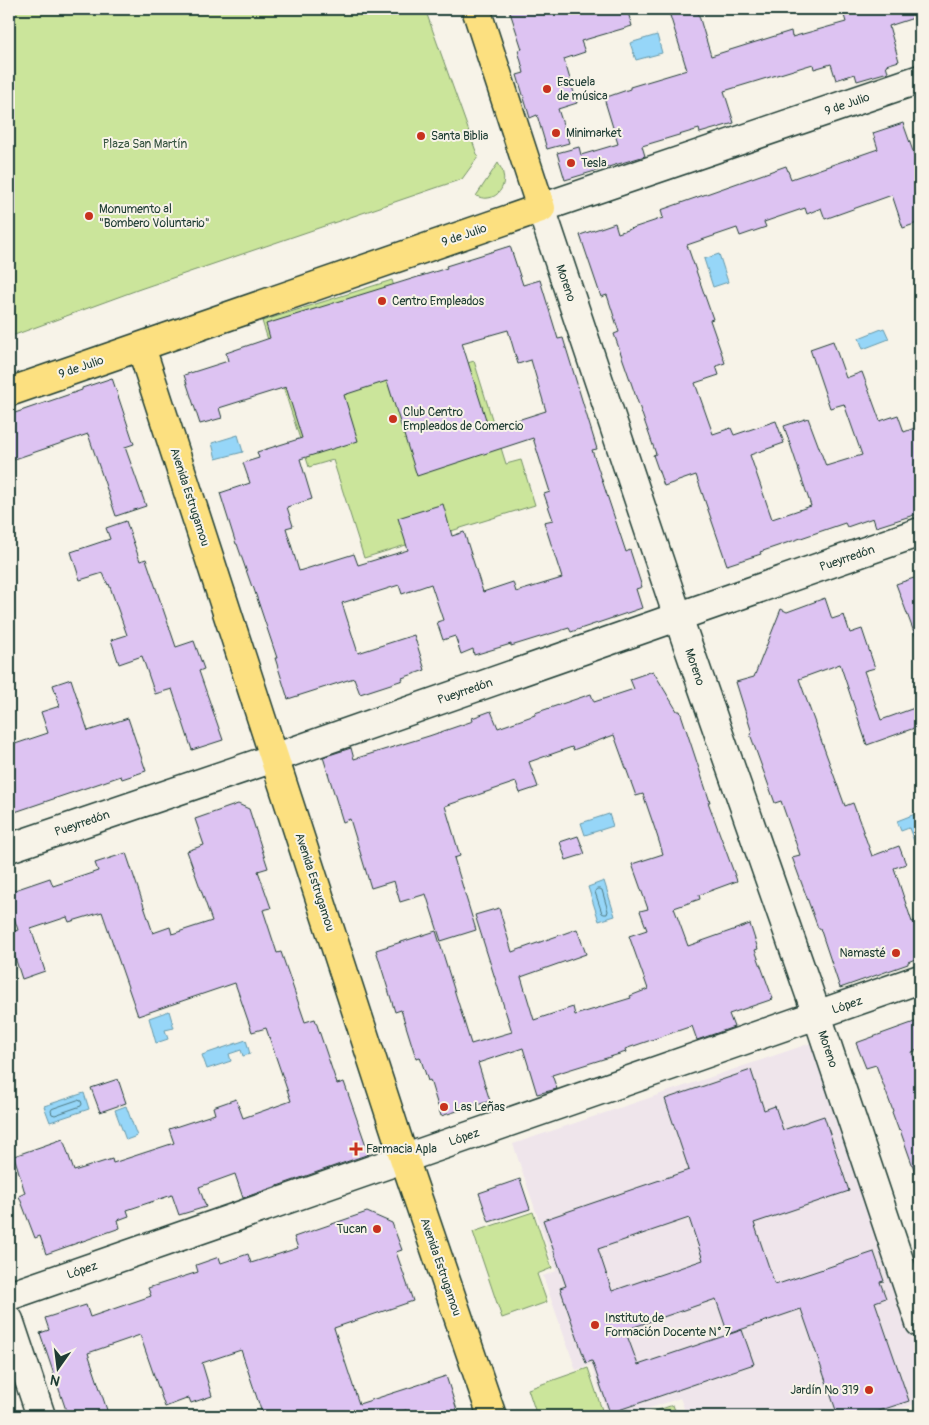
<svg xmlns="http://www.w3.org/2000/svg" width="929" height="1425" font-family="Pangolin,sans-serif">
<style>
.built{fill:#efe5eb}
.green{fill:#cbe59b;stroke:#759168}
.water{fill:#96d6f8;stroke:#69a}
.lines{fill:none;stroke-linecap:round;stroke-linejoin:round}
.shore{stroke:#4f7a82;stroke-width:1}
.building{fill:#ddc3f2;stroke:#1f3d34;fill-rule:evenodd}
.minor-casing{stroke:#1f3d34;stroke-width:31}
.major-casing{stroke:#1f3d34;stroke-width:31}
.minor{stroke:#f7f3e8;stroke-width:28}
.major{stroke:#fce080;stroke-width:28}
.poi-dot{fill:#c8321e;stroke:#f7f3e8;stroke-width:2}
.labels{text-anchor:middle;stroke-width:4;stroke-linejoin:round;paint-order:stroke}
.poi-label{font-size:12px;fill:#1f3d34;stroke:#f7f3e8;text-anchor:start}
.street-label{font-size:12px;fill:#1f3d34;stroke:#f7f3e8}
.park-label{font-size:12px;fill:#395643;stroke:#f7f3e8}
</style>
<rect width="100%" height="100%" fill="#f7f3e8"/>
<filter id="ink" filterUnits="userSpaceOnUse"><feTurbulence type="fractalNoise" baseFrequency=".02" numOctaves="2"/><feDisplacementMap in="SourceGraphic" scale="10" xChannelSelector="R" yChannelSelector="G"/><feConvolveMatrix kernelMatrix="1 2 1 2 8 2 1 2 1" color-interpolation-filters="sRGB"/></filter>
<g filter="url(#ink)">
<path class="built" d="M811,1043L920,1361V1402L878,1416H687L680,1398L626,1416H608L591,1365L576,1370L543,1276L556,1271L513,1144Z"/>
<path class="green" d="M9,9H425L478,157L462,179L140,289L9,337Z
M498,163C500,167 503,170 503,174C506,185 499,197 488,198C484,199 479,197 476,196Z
M392,280L422,377L474,361L506,464L521,460L535,505L364,558L333,460L309,467L262,321Z
M533,1212L552,1268L537,1274L547,1302L502,1318L473,1232Z
M588,1368L604,1416H537L528,1389Z
M673,1405L677,1416H641Z"/>
<path class="water" d="M657,35L662,53L636,60L630,43Z
M719,254L728,282L713,287L704,259Z
M884,328L889,339L863,349L859,338Z
M238,435L243,452L216,459L212,443Z
M609,814L613,826L585,835L581,823Z
M915,814L920,829V838L914,841L909,828L901,831L897,821Z
M604,881L615,916L599,921L588,887Z
M169,1011L174,1028L165,1030L168,1039L156,1043L149,1018Z
M246,1040L250,1054L243,1056L241,1050L229,1054L231,1061L207,1069L202,1055Z
M84,1093L89,1109L50,1122L44,1106Z
M126,1106L137,1136L126,1140L115,1110Z"/>
<g class="lines">
<path class="shore" d="M597,889H600L602,890L608,911L607,914H604L602,913L595,892Z
M78,1100L81,1101L82,1104L81,1106L55,1115L52,1114L51,1111L52,1109Z"/>
</g>
<path class="building" d="M509,9H627L632,26L581,41L585,52L564,59L577,103L558,109L569,143L547,149L537,115L530,118L517,75L524,73L518,50L522,49Z
M668,9H697L711,56L791,31L792,37L846,22L842,9H920V16L889,26L899,61L886,65L888,72L857,81L855,74L836,80L831,64L814,69L813,64L724,91L734,123L700,133L699,129L642,146L645,156L565,180L557,153L579,147L581,155L618,144L604,98L630,89V87L687,70Z
M903,123L915,157L920,156V222L903,228L892,195L825,219L821,208L807,214L805,208L764,222L766,227L740,236L737,228L687,245L713,319L710,320L725,363L716,366L719,375L695,383L713,434L731,428L734,435L776,421L784,443L750,455L772,519L811,506L784,426L808,418L826,466L862,455L844,404L830,408L810,349L833,341L846,378L862,372L880,421L898,415L904,432L920,426V513L876,527L873,518L847,527L845,523L760,552L761,554L727,565L696,475L664,486L653,455L656,454L614,334L619,332L607,295L601,297L580,235L615,223L618,233L663,218L661,210L786,166L791,179L878,149L873,133Z
M510,246L523,285L540,280L558,339L563,338L597,449L592,450L626,552L630,550L642,587L636,589L642,608L571,632L569,628L511,646V644L474,655L473,649L461,654L455,636L443,640L437,622L443,620L431,584L402,594L399,585L342,603L358,653L414,635L425,670L402,678L403,680L360,694L354,678L288,699L275,658H277L253,586L252,587L237,544H236L220,493L250,483L243,463L259,458L257,452L302,438L286,387L219,408L222,418L200,424L184,375L228,361L226,353L270,338L266,324L447,268L446,266ZM508,330L518,364L531,360L546,411L489,429L462,343ZM387,381L417,476L533,438L550,492L544,494L553,520L544,522L562,578L516,592L513,582L483,592L464,532L452,536L443,504L398,518L408,550L358,565L354,554L299,571L286,528L293,526L287,507L312,499L300,459L358,441L344,395Z
M112,378L134,444L125,447L146,506L116,516L88,434L9,461V415L82,390V388Z
M126,521L140,561L146,559L176,647L194,641L204,669L199,671L223,740L192,750L172,689L155,694L142,656L119,664L111,640L127,635L109,584L108,585L103,573L80,580L71,552L110,539L106,528Z
M920,576V643H918L896,584Z
M825,598L832,619L844,615L850,633L862,629L875,668L864,671L881,720L920,706V726L867,745L840,664L799,679L845,806L853,803L872,856L899,846L906,864L894,868L912,922L920,919V957L908,962V964L840,988L820,928H818L792,857L800,855L781,801L775,803L750,734L752,733L736,682L754,677L781,609L787,612Z
M653,671L677,711H680L710,802H708L737,881L699,895L700,899L674,908L688,946L750,924L758,949L755,950L773,999L729,1014L734,1027L697,1040L692,1026L625,1049L626,1052L552,1075L557,1089L537,1094L523,1048L478,1063L490,1101L441,1116L430,1080L428,1081L420,1057L416,1058L401,1010L395,1012L376,950L436,931L471,1044L512,1032L475,915L499,908L512,952L577,929L586,954L521,977L534,1020L573,1007L575,1015L631,998L630,996L648,989L629,936L647,930L640,911L648,909L632,864L663,854L657,835L643,794L636,796L614,735L573,750L572,747L529,762L538,787L520,793L516,782L445,806L460,856L454,858L476,930L441,941L426,894L400,902L394,881L371,888L350,819L343,822L323,757L351,748L354,759L429,736L473,721L472,718L491,711L498,728L535,715V713L591,694L594,702L634,689L630,679Z
M71,679L88,731L128,718L146,771L122,779L121,776L9,814V746L48,733L41,712L60,706L53,685Z
M238,804L249,809L268,868L258,871L271,908L263,910L277,953L281,952L305,1022L315,1019L337,1084L344,1082L369,1154L243,1198L235,1174L199,1187L206,1207L179,1215L172,1195L127,1210L129,1216L118,1220L120,1228L46,1254L40,1236L35,1238L19,1196L25,1193L14,1156L63,1139L74,1171L112,1159L113,1163L174,1143L169,1129L215,1114L213,1107L236,1099L243,1118L291,1101L266,1028L252,1032L235,983L138,1016L102,912L69,922L67,917L31,929L45,971L22,979L9,939V933L18,930L9,902V892L50,878L53,886L98,871L95,863L126,853L153,933L170,927L172,934L212,921L187,851L204,845L195,819Z
M578,836L585,854L566,860L560,842Z
M920,1020V1049L912,1052L920,1074V1178H917L900,1130L899,1131L892,1112L893,1111L876,1065L866,1068L856,1043Z
M751,1070L764,1110L775,1106L783,1130L824,1116L849,1191L754,1223L775,1285L874,1252L884,1281L880,1282L886,1298L875,1302L909,1401L863,1416H838L801,1309L728,1334L716,1299L625,1330L638,1365L742,1330L754,1364L610,1413L592,1361L586,1363L560,1288L566,1286L543,1220L689,1170L665,1099ZM689,1218L703,1260L612,1291L598,1249Z
M118,1079L126,1103L100,1112L91,1088Z
M520,1179L530,1209L489,1222L479,1193Z
M367,1212L392,1223L402,1250L396,1252L413,1301L334,1328L359,1404L446,1376L459,1416H408L406,1410L388,1416H263L241,1350L202,1363L212,1396L191,1403L189,1398L165,1407L140,1335L88,1353L109,1416H68L40,1333L49,1330L45,1318L86,1305L90,1317L151,1296L148,1288L198,1272L196,1265L219,1257L221,1263L248,1254L251,1263L298,1248L294,1237Z"/>
<g class="lines">
<g class="minor-casing">
<path id="minor" d="M920,79L541,208L678,617L817,1015L920,1323
M9,848L274,758L920,532
M9,1296L920,979
M9,1320L41,1416"/>
</g>
<g class="major-casing">
<path id="major" d="M141,347L404,1158L492,1416
M9,392L541,208L476,9"/>
</g>
<use href="#minor" class="minor"/>
<use href="#major" class="major"/>
</g>
</g>
<g class="poi-dot">
<circle cx="547" cy="89" r="5"/>
<circle cx="556" cy="133" r="5"/>
<circle cx="421" cy="136" r="5"/>
<circle cx="571" cy="163" r="5"/>
<circle cx="89" cy="216" r="5"/>
<circle cx="382" cy="301" r="5"/>
<circle cx="393" cy="419" r="5"/>
<circle cx="896" cy="953" r="5"/>
<circle cx="444" cy="1107" r="5"/>
<path d="M353.5 1141.5h5v5h5v5h-5v5h-5v-5h-5v-5h5z"/>
<circle cx="377" cy="1229" r="5"/>
<circle cx="595" cy="1325" r="5"/>
<circle cx="869" cy="1390" r="5"/>
</g>
<g class="labels">
<g class="poi-label">
<text x="557" y="86">Escuela<tspan x="557" dy="14">de música</tspan></text>
<text x="566" y="137">Minimarket</text>
<text x="431" y="140">Santa Biblia</text>
<text x="581" y="167">Tesla</text>
<text x="99" y="213">Monumento al<tspan x="99" dy="14">"Bombero Voluntario"</tspan></text>
<text x="392" y="305">Centro Empleados</text>
<text x="403" y="416">Club Centro<tspan x="403" dy="14">Empleados de Comercio</tspan></text>
<text x="886" y="957" text-anchor="end">Namasté</text>
<text x="454" y="1111">Las Leñas</text>
<text x="366" y="1153">Farmacia Apla</text>
<text x="367" y="1233" text-anchor="end">Tucan</text>
<text x="605" y="1322">Instituto de<tspan x="605" dy="14">Formación Docente N° 7</tspan></text>
<text x="859" y="1394" text-anchor="end">Jardín Nº 319</text>
</g>
<g class="street-label">
<text transform="translate(847 104) rotate(-19)" y="4">9 de Julio</text>
<text transform="translate(464 235) rotate(-19)" y="4">9 de Julio</text>
<text transform="translate(566 283) rotate(71)" y="4">Moreno</text>
<text transform="translate(81 367) rotate(-19)" y="4">9 de Julio</text>
<text transform="translate(190 497) rotate(72)" y="4">Avenida Estrugamou</text>
<text transform="translate(847 558) rotate(-19)" y="4">Pueyrredón</text>
<text transform="translate(695 667) rotate(71)" y="4">Moreno</text>
<text transform="translate(465 691) rotate(-19)" y="4">Pueyrredón</text>
<text transform="translate(82 823) rotate(-19)" y="4">Pueyrredón</text>
<text transform="translate(315 882) rotate(72)" y="4">Avenida Estrugamou</text>
<text transform="translate(847 1005) rotate(-19)" y="4">López</text>
<text transform="translate(828 1049) rotate(71)" y="4">Moreno</text>
<text transform="translate(464 1137) rotate(-19)" y="4">López</text>
<text transform="translate(441 1267) rotate(71)" y="4">Avenida Estrugamou</text>
<text transform="translate(82 1270) rotate(-19)" y="4">López</text>
</g>
<g class="park-label">
<text x="145" y="148">Plaza San Martín</text>
</g>
</g>
<rect width="929" height="1425" fill="none" stroke="#f7f3e8" stroke-width="30"/>
<rect x="15" y="15" width="899" height="1395" fill="none" stroke="#1f3d34" stroke-width="2" filter="url(#ink)"/>
<g transform="translate(58 1368) rotate(194)" stroke="#f7f3e8" stroke-width="4" paint-order="stroke">
<path d="M0-4L9 19L0 12L-9 19Z" fill="#1f3d34"/>
<text y="-8" font-size="14" font-weight="bold" text-anchor="middle" fill="#1f3d34">N</text>
</g>
</svg>
